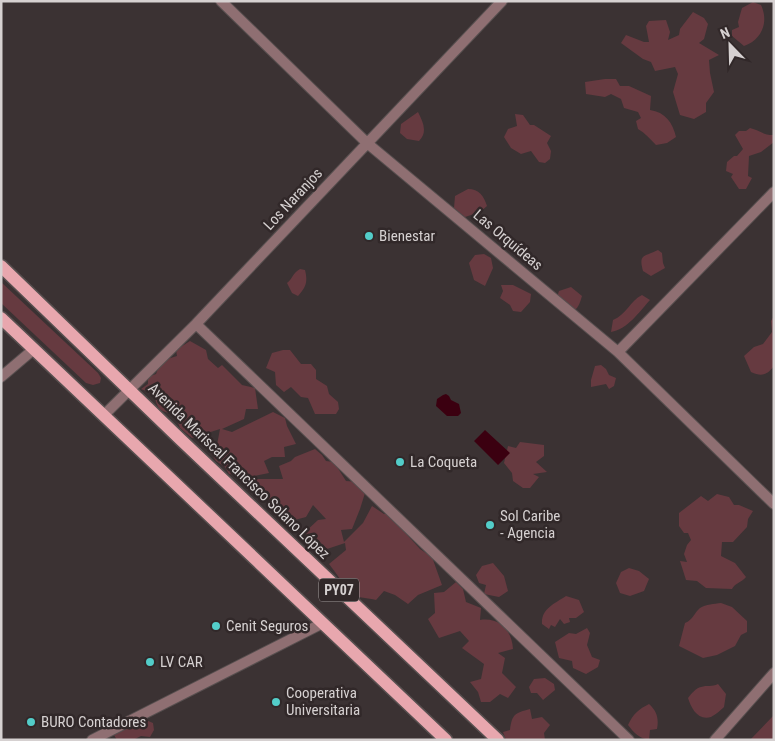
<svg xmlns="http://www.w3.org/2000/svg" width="775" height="741" font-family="'Roboto Condensed',sans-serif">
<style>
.green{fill:#663a40}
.water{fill:#3b0010}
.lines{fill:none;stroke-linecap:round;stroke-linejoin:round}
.street-casing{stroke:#574f4f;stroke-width:12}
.primary-casing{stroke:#574f4f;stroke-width:15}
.street{stroke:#8f6f72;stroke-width:10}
.primary{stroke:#e8a7ae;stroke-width:12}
.poi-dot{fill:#53cdc9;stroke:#312829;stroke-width:2}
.labels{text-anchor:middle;stroke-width:5;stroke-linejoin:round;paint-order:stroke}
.shield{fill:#312829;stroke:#a49e9f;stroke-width:1}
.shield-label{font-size:14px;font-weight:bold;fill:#d6d1d1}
.street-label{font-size:15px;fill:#d6d1d1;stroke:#312829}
.poi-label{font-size:15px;fill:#d6d1d1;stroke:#312829;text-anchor:start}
</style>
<rect width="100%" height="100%" fill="#3b3233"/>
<path class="green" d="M753,2L761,5C769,22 762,40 744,46L732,36V30L739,27L738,22L742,8Z
M693,12L704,18L708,24L704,39L699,43L719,55L709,60L710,73L714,92L706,103V112L694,119L680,115L673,92L678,74L675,67L655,71L651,62L643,59L621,43L626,35L644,42H649L646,26L649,21L666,20L670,32L668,40L679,35L680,29Z
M605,79H616L620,86H629L651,96L650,110C665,112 673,123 676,137L667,143L656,145C650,139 645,133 638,129L636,121L641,118L638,112L624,108L621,99L611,94L605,97L586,94L585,82Z
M418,112C423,122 428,132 419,141L407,139L400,133L401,124Z
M515,114L523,115L530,125H534L551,136L547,143L551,151L550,159L545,163L539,162L531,151L521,154L511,148L504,137L508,129L517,126Z
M750,128C759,130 763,135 773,135L774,142L761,152L749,156L748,176L752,178L746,189H739L731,177L733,174L726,171L727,162L734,156H737L743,149L735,135L739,131H746Z
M468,189C479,189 484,196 487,206L480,212L465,217L454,208L455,196Z
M658,250L662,253L663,263L665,268L651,276L643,271C638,253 645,257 658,250Z
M484,254L491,258L493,268L485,286L474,280L469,263L475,255Z
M300,269L305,270C308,282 306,287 298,296L292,293L287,283C293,278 292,274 300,269Z
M1,282L98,373L101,378L100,383L93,385L86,383L1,303Z
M501,285H513L531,294L530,302L521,312L513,311L510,305L500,298L503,291Z
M571,287L582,296C578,309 577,311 563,314L556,300L559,291Z
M642,295L650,300C639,312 628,329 611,332L613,320C626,315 630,301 642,295Z
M774,316V366C767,375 762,377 751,372L744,356L754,347L763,344L772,332L771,321Z
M190,341L206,350L208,359L218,368L222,365L242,385L255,388L258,409H246L244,419L222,429L232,432L273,412L285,418L287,426L296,444L284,447L285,457H272L264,461L269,473L254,476L229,474L225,467L216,461L209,450L217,445L220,429L192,438L180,428L175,414C158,411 158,410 154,394L141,389L148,384V377L156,374L161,361L177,356L176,350Z
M283,350H290L301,364H311L316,370V379L327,386L329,394L338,402L339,409L336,414H315L308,398L301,397L291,387L284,392L276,385L275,372L266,368L272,353Z
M601,365L606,369L609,375L616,378L614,386L609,389L606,384L591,387V380L595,366Z
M520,442L544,445V456L536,462L547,472L533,474L539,477L530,488H523L513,481L512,473L504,463L508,446L516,448Z
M315,449L322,455L326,461L334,462L346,481L360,482L365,493L360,509L352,529L341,530L344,542L363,523L372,506L384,514H394L399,526L420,549L432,557L442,585L418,595L408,604L395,595L384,591L376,600C368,598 358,598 352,594C348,591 334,570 329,564L346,550L345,543L327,549L318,540L304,533L318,520L326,519L313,505L306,517L287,522L282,513L284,509L278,502L254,493L251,479H283L279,466L291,461L295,457Z
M717,494L729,497L734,505H739L753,511L748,519L747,527L733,542H722L721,556L735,563L746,577C742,582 735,583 732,589L706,588L697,581L686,580L680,561L687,562L684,554L687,545L691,540L688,533H684L679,526V513L701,496L708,501Z
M493,563L504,576L508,591L499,597L484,594L486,585L479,583L476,575L482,566Z
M629,568L639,571L649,579L644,591L630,596L620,593L616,583L621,572Z
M456,582L463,589L466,602L481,608L480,620C500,617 512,631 513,649L498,653L505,658L502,673L516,687L508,698L500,694L490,702H481L478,692L470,682L481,679L484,664L462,648L469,641L460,631L439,638L428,619L435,613L434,593L444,592Z
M566,596L579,600L584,612L576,618H569L570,622L564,624L560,619L555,627L551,625L549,629L542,624C541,609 554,604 566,596Z
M721,603L732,607L747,621V632L741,635L735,646L717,655L703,658L679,646L685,623C693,620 694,613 700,608C706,604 714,604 721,603Z
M587,628L590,633L587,645L592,657L600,660L598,667L586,674L573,668L572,661L559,658L555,642L569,633L576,634Z
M545,678L554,684L555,690L543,700L537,693H531L529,687L534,679Z
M718,684L726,694L724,707C721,710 715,715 711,717C698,721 691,708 688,698C691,694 696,688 701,687C707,685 712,687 718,684Z
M649,704C657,711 659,719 657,729L650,730L649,740C639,738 634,733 628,725C633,714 639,709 649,704Z
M530,709L532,719L542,717L550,725L544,733L545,740H506L503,732L510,730C512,714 515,713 530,709Z
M774,715V740H750Z
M133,719L138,723L146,720L153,723L154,730L150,737L141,736L133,740H117L114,735L116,727Z"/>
<path class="water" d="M446,394L449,396L451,400L459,404L461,413L458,416H447L436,406L437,399L443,395Z
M485,430L510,453L498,465L474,441Z"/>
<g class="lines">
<g class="street-casing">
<path id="street" d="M221,1L367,143L618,352L774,504
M196,324L629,740
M618,352L774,192
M1,377L34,349
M104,415L196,324L502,1
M92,740L323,623
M715,740L774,673"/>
</g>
<g class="primary-casing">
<path id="primary" d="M1,266L180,439L498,740
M1,318L446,740"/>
</g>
<use href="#street" class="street"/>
<use href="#primary" class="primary"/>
</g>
<g class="poi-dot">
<circle cx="369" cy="236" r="5"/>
<circle cx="400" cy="462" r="5"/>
<circle cx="490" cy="525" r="5"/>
<circle cx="216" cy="626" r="5"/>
<circle cx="150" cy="662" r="5"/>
<circle cx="276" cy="702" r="5"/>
<circle cx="31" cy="722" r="5"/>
</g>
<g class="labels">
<rect class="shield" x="319" y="578.5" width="40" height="23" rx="4"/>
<g class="shield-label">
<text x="339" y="595">PY07</text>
</g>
<g class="street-label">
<text transform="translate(293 199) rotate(-47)" y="5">Los Naranjos</text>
<text transform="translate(508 240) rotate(40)" y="5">Las Orquídeas</text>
<text transform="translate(239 471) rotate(44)" y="5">Avenida Mariscal Francisco Solano López</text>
</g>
<g class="poi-label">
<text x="379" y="241">Bienestar</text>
<text x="410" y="467">La Coqueta</text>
<text x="500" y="521">Sol Caribe<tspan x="500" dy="17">- Agencia</tspan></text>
<text x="226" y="631">Cenit Seguros</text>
<text x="160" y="667">LV CAR</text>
<text x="286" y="698">Cooperativa<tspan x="286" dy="17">Universitaria</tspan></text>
<text x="41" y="727">BURO Contadores</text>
</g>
</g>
<rect width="775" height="741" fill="none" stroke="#d6d1d1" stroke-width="5"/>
<g transform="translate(730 45) rotate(337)" stroke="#312829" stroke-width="4" paint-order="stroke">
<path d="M0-4L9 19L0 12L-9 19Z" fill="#d6d1d1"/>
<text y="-8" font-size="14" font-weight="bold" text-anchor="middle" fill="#d6d1d1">N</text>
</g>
</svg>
